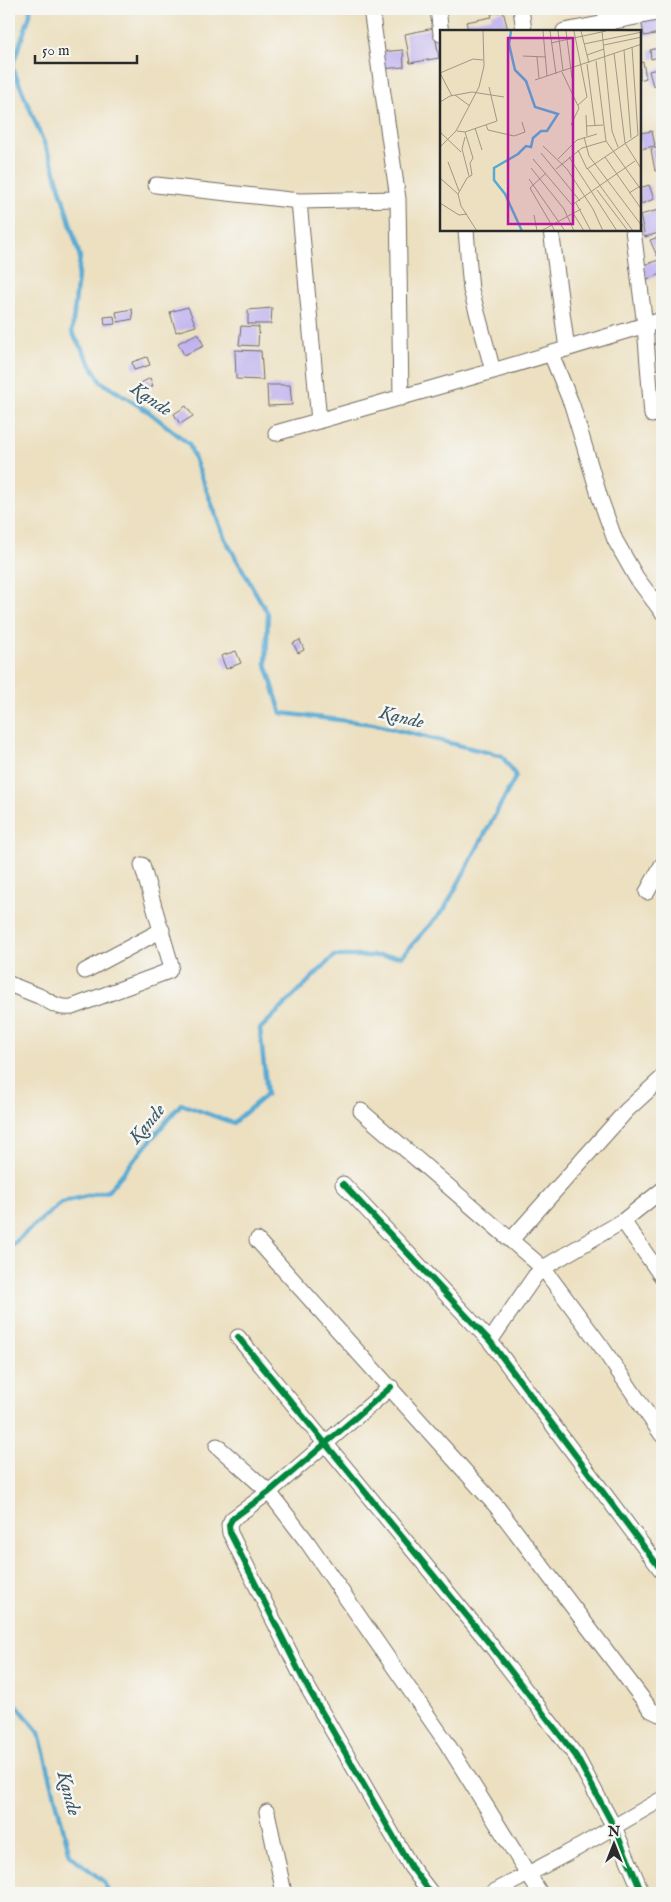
<svg xmlns="http://www.w3.org/2000/svg" width="671" height="1902" font-family="'IM FELL English',serif">
<style>
.lines{fill:none;stroke-linecap:round;stroke-linejoin:round}
.stream{stroke:#58aad3;stroke-width:4.5}
.building{fill:#beb0ef}
.minor-casing{stroke:#6f6a60;stroke-width:17}
.minor{stroke:#fff;stroke-width:15}
.cycleway-casing{stroke:#f6f6f2;stroke-width:9}
.cycleway{stroke:#00873e;stroke-width:6}
.labels{text-anchor:middle;stroke-width:5;stroke-linejoin:round;paint-order:stroke}
.water-label{font-size:19px;font-style:italic;fill:#3b5766;stroke:#f6f6f2}
.inset-river{fill:none;stroke:#58aad3;stroke-width:2.5}
.inset-road{fill:none;stroke:#9f9885;stroke-width:1}
.view{fill:#b5179e;fill-opacity:0.15;stroke:#b5179e;stroke-width:2.5}
.inset-edge{fill:none;stroke:#2b2b2b;stroke-width:2.5}
</style>
<rect width="100%" height="100%" fill="#f6f6f2"/>
<filter id="ink" filterUnits="userSpaceOnUse"><feTurbulence type="fractalNoise" baseFrequency=".02" numOctaves="2"/><feDisplacementMap in="SourceGraphic" scale="10" xChannelSelector="R" yChannelSelector="G"/><feConvolveMatrix kernelMatrix="1 2 1 2 8 2 1 2 1" color-interpolation-filters="sRGB"/></filter>
<filter id="wash" filterUnits="userSpaceOnUse"><feTurbulence type="fractalNoise" baseFrequency=".0096" numOctaves="4" result="noise"/><feDisplacementMap in="SourceGraphic" scale="20" xChannelSelector="R" yChannelSelector="G"/><feGaussianBlur stdDeviation="1.12" result="paint"/><feColorMatrix in="noise" values="0 0 0 0 0 0 0 0 0 0 0 0 0 0 0 0 0 1.4 0 .05"/><feComposite in="paint" operator="in"/></filter>
<g filter="url(#wash)">
<rect width="100%" height="100%" fill="#ece0c1"/>
<g class="lines">
<path class="stream" d="M9,1247L62,1202L108,1191L181,1104L233,1123L267,1094L260,1029L334,956H402L445,908L516,776L502,756L373,724L281,713L266,664L268,614L225,539L189,444L149,412L101,382L72,332L80,257L53,165L12,66L30,15V9
M9,1695L39,1733L70,1855L103,1881L109,1893"/>
</g>
<g id="blocks">
<path class="building" d="M614,9H635L636,15L608,20L606,12Z
M503,11L508,30L460,31L468,29L466,22L492,17L491,14Z
M657,16L660,33L644,36L641,19Z
M434,28L439,58L410,63L405,34Z
M662,47V56L651,59L650,50Z
M403,50L404,67L381,69L380,52Z
M643,62L646,78L640,80V63Z
M662,68V84L653,86L649,71Z
M652,131L655,146L640,149V133Z
M662,147V170L655,171L651,149Z
M649,185L654,199L641,204L640,188Z
M662,209V232L645,237L640,215Z
M662,236V254L657,256L650,240Z
M662,259V274L647,279L643,265Z
M188,307L196,326L176,332L170,312Z
M272,308L271,324H248V310Z
M132,309L133,319L118,322L116,312Z
M114,316L115,324L105,325L104,317Z
M241,326L259,327L258,346L239,345Z
M198,333L204,346L184,355L178,343Z
M235,350L261,351L263,380L236,379Z
M147,357L150,365L134,370L132,362Z
M150,378L153,386L144,390L141,383Z
M267,385H290L292,405L268,406Z
M186,406L193,416L180,424L174,414Z
M300,640L304,650L298,653L293,643Z
M236,651L241,663L226,669L221,656Z"/>
</g>
</g>
<g filter="url(#ink)">
<use href="#blocks" fill-opacity="0" stroke="#6f6a60" stroke-width="1"/>
<g class="lines">
<g class="minor-casing">
<path id="minor" d="M371,9L398,199L401,398
M438,9L441,34
M521,9L524,31
M605,9L608,31
M564,31L662,12
M156,185L299,201L398,199
M299,201L319,421
M466,230L471,290L493,371
M551,230L567,349
M633,230L645,326L652,415
M551,354L572,405L600,498L615,540L636,577L662,612
M276,433L493,371L662,320
M647,892L662,865
M85,971L162,930
M9,984C19,988 29,992 39,996C51,1002 58,1009 72,1007L169,971L171,965L142,865
M361,1111L543,1268L601,1346L662,1435
M343,1184L490,1341L662,1571
M623,1221L662,1277
M257,1240L497,1507L651,1710L659,1714L662,1713
M511,1240L627,1110L662,1078
M238,1337L490,1644L576,1756L614,1827L642,1893
M490,1341L535,1276L543,1268L623,1221L662,1190
M391,1387L269,1492L232,1519L229,1525L230,1533L304,1681L411,1867L431,1893
M217,1446L269,1492L308,1543L446,1742L540,1893
M267,1812L284,1893
M492,1893L579,1847L662,1799"/>
</g>
<use href="#minor" class="minor"/>
<g class="cycleway-casing">
<path id="cycleway" d="M343,1184L490,1341L662,1571
M238,1337L490,1644L576,1756L614,1827L642,1893
M391,1387L269,1492L232,1519L229,1525L230,1533L304,1681L411,1867L431,1893"/>
</g>
<use href="#cycleway" class="cycleway"/>
</g>
</g>
<g class="labels">
<g class="water-label">
<text transform="translate(152 398) rotate(35)" y="7">Kande</text>
<text transform="translate(402 716) rotate(14)" y="7">Kande</text>
<text transform="translate(146 1123) rotate(-50)" y="7">Kande</text>
<text transform="translate(70 1793) rotate(75)" y="7">Kande</text>
</g>
</g>
<g transform="translate(440 30)">
<rect width="201" height="201" fill="#ece0c1"/>
<path class="inset-river" d="M71,1L69,14L75,40L86,51L95,77L118,84L107,101H101L93,108L91,117L86,116L78,124L54,138V150L65,164L82,201"/>
<path class="inset-road" d="M103,1L107,46M110,1L116,44M118,1L123,41M126,1L132,48M134,1L147,67L138,75M141,1L149,33M162,1L172,101L178,117M163,10L202,2M111,13L166,1M144,14L163,10M164,15L202,7M184,20L191,108M174,23L185,113L202,140M147,25L164,19M83,26L106,27M97,27L99,48M156,31L166,111L202,161M147,34L155,95M122,42L139,78L131,95M0,43L33,29L43,30M0,43L12,66M95,50L202,14M15,65L30,76M0,72L10,66L32,62L64,67M146,85L147,106M46,95L48,100L74,106L85,102L82,92M147,96L163,95M35,98L42,120M17,101L25,102L57,91L49,57M0,102L21,122M25,102L33,128L30,133L32,145L27,148L18,164L21,176L37,201M25,107L22,119L29,146M144,107L149,126L202,196M103,116L127,139L153,179L163,201M0,117L16,101L39,57L44,36L43,1M138,120L147,139L198,105L192,17M101,123L140,171M129,127L177,201M165,127L202,180M93,129L132,175L195,131M118,129L137,110L157,104M8,132L19,161M91,138L124,179L134,201M116,139L142,118L166,111M148,139L193,201M106,143L90,158L115,201M0,148L18,164M89,149L125,201M157,160L188,201M189,163L202,155M0,173L19,185L27,184M136,173L151,201M133,183L144,201M94,185L97,201M101,201L141,179"/>
<path class="view" d="M68,8H133V194H68Z"/>
<rect width="201" height="201" class="inset-edge"/>
</g>
<rect width="671" height="1902" fill="none" stroke="#f6f6f2" stroke-width="30"/>
<g transform="translate(614 1844)" stroke="#f6f6f2" stroke-width="4" paint-order="stroke">
<path d="M0-4L9 19L0 12L-9 19Z" fill="#2b2b2b"/>
<text y="-8" font-size="14" font-weight="bold" text-anchor="middle" fill="#2b2b2b">N</text>
</g>
<path d="M35 55v8h102v-8" fill="none" stroke="#2b2b2b" stroke-width="2.5"/>
<text x="42" y="55" font-size="15" fill="#2b2b2b" stroke="#f6f6f2" stroke-width="4" paint-order="stroke">50 m</text>
</svg>
